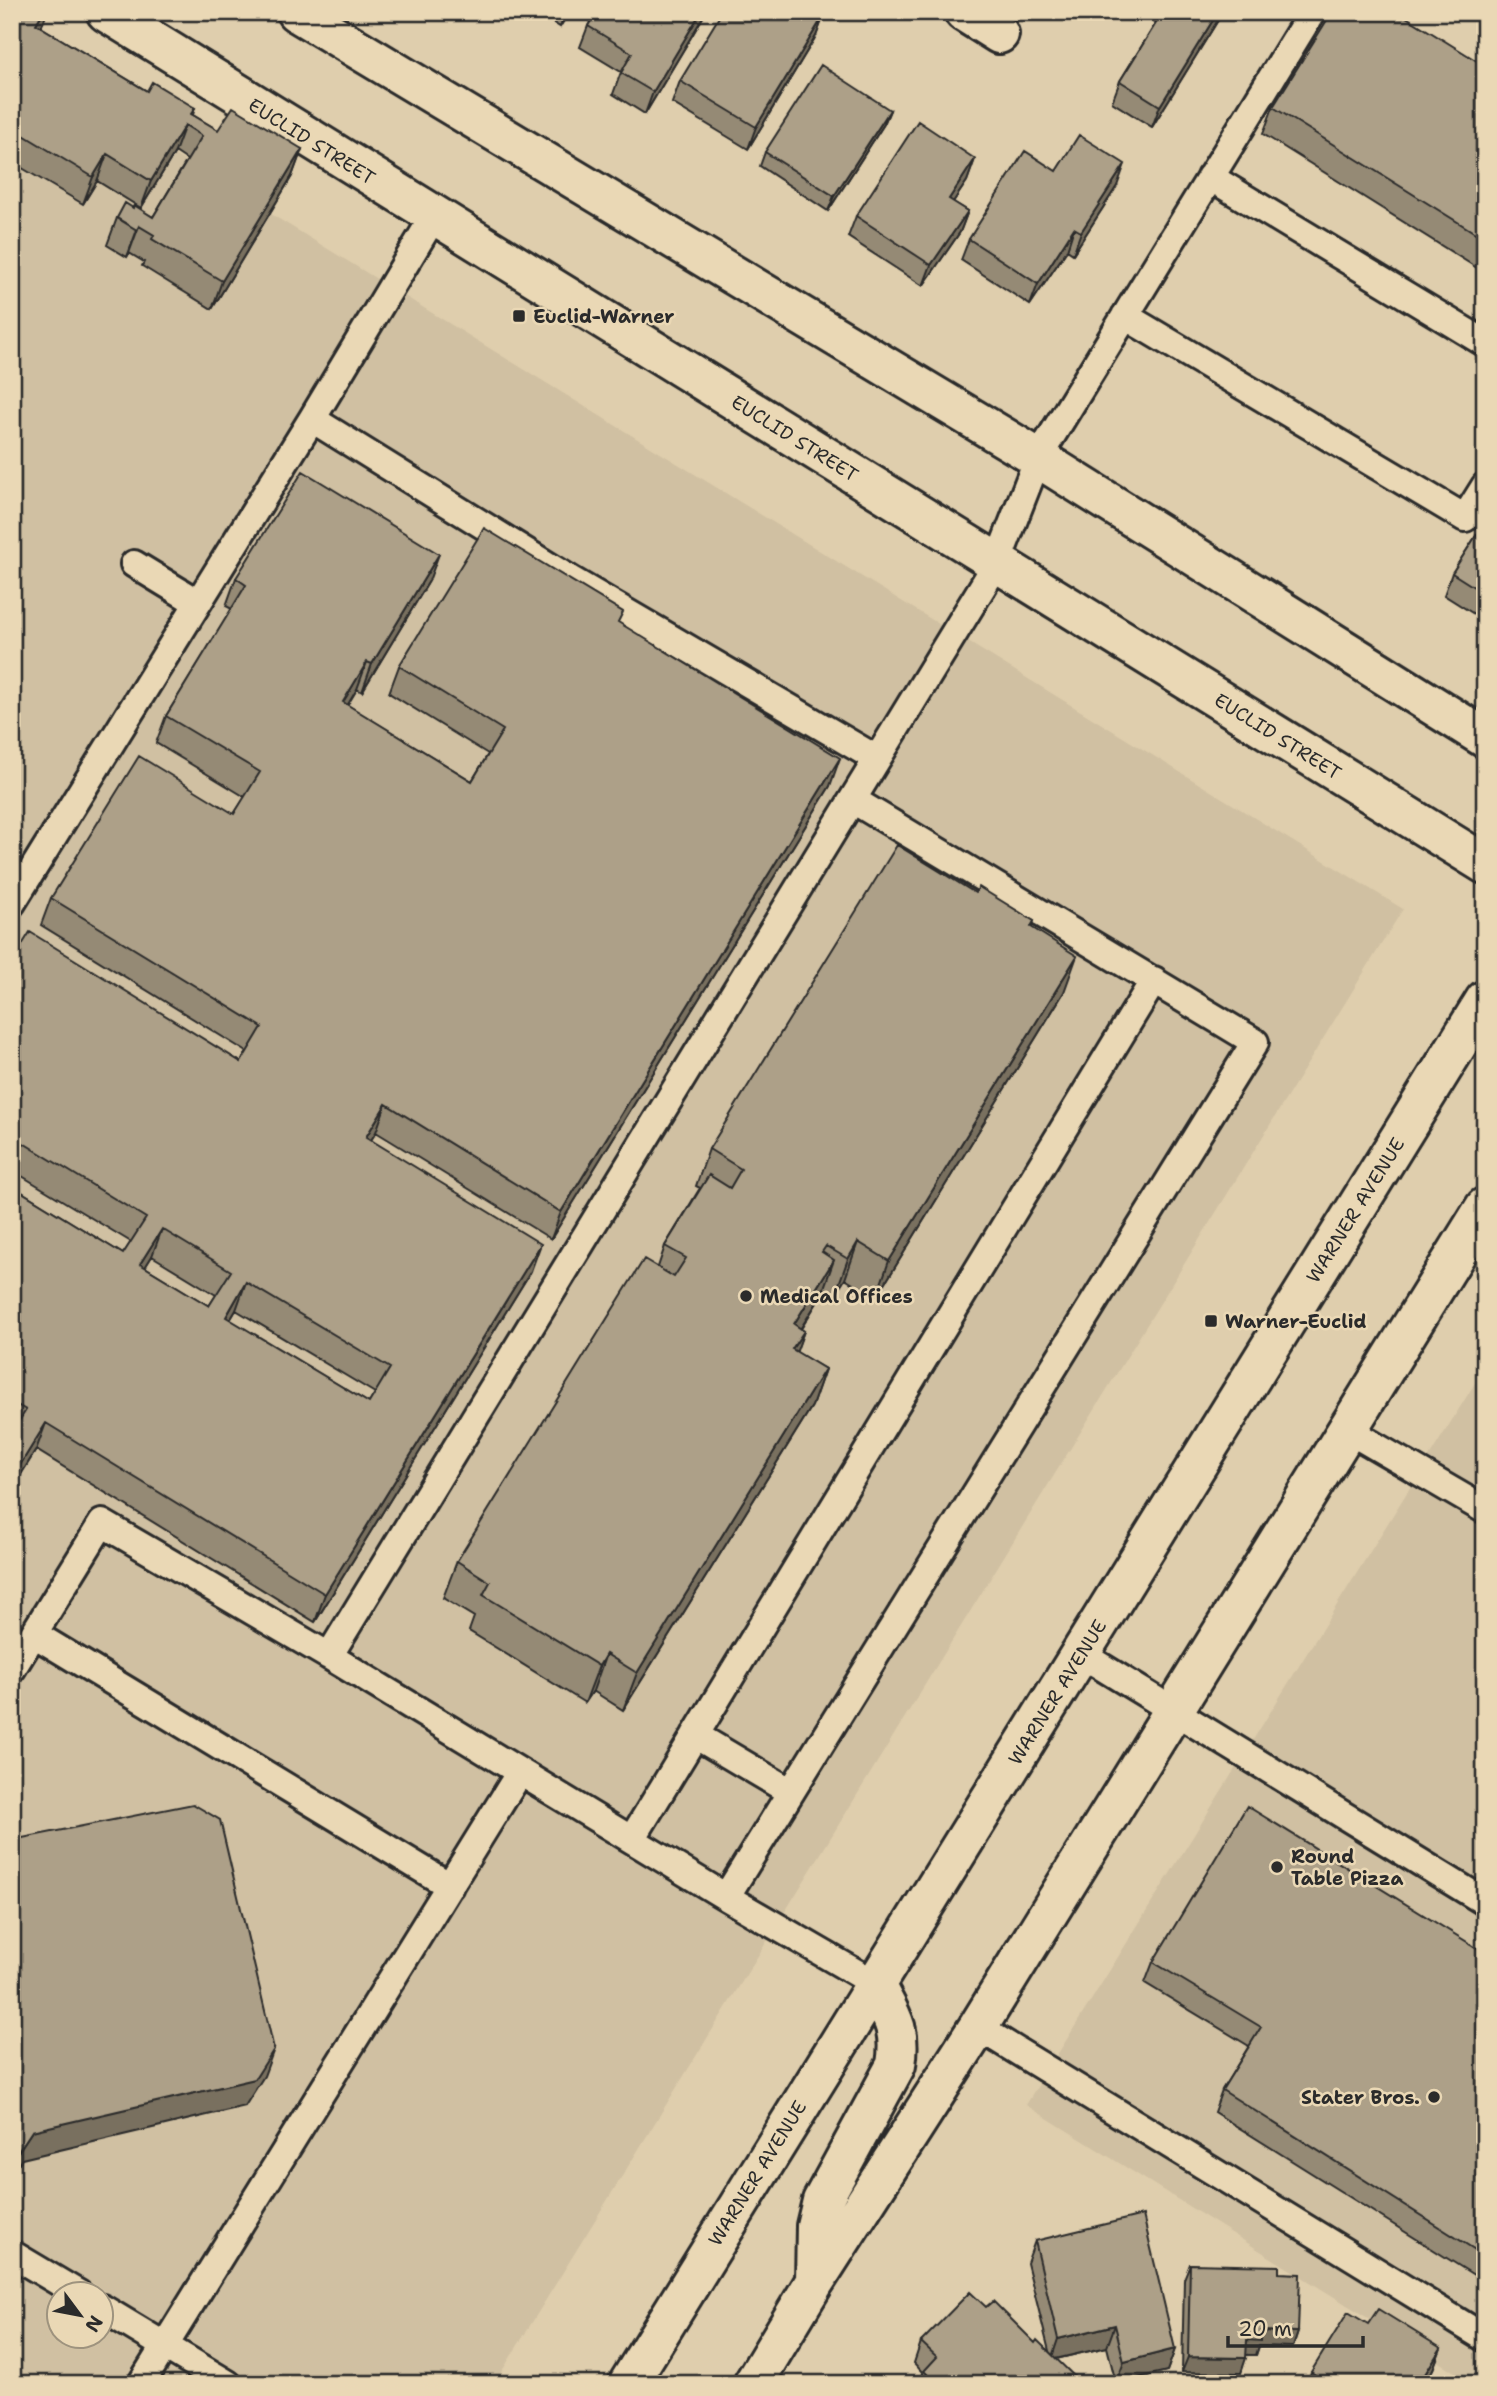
<svg xmlns="http://www.w3.org/2000/svg" width="1497" height="2396" font-family="'Shantell Sans',sans-serif">
<style>
.built{fill:#d0c0a2;fill-rule:evenodd}
.lines{fill:none;stroke-linecap:round;stroke-linejoin:round}
.lane-casing{stroke:#2b2b2b;stroke-width:32}
.street-casing{stroke:#2b2b2b;stroke-width:44}
.primary-casing{stroke:#2b2b2b;stroke-width:44}
.lane{stroke:#ead8b5;stroke-width:26}
.street{stroke:#ead8b5;stroke-width:38}
.primary{stroke:#ead8b5;stroke-width:38}
.wall{fill:#958a75;stroke:#2b2b2b;stroke-width:2;fill-rule:evenodd}
.shaded-wall{fill:#79705f;stroke:#2b2b2b;stroke-width:2}
.building{fill:#ada088;stroke:#2b2b2b;stroke-width:2;fill-rule:evenodd}
.poi-dot{fill:#2b2b2b;stroke:#ead8b5;stroke-width:2.5}
.labels{text-anchor:middle;stroke-width:5;stroke-linejoin:round;paint-order:stroke}
.street-label{font-size:19px;fill:#2b2b2b;stroke:#ead8b5}
.poi-label{font-size:19px;font-weight:bold;fill:#2b2b2b;stroke:#ead8b5;text-anchor:start}
</style>
<rect width="100%" height="100%" fill="#dfcead"/>
<filter id="ink" filterUnits="userSpaceOnUse"><feTurbulence type="fractalNoise" baseFrequency=".0143" numOctaves="2"/><feDisplacementMap in="SourceGraphic" scale="14" xChannelSelector="R" yChannelSelector="G"/><feConvolveMatrix kernelMatrix="1 2 1 2 8 2 1 2 1" color-interpolation-filters="sRGB"/></filter>
<g filter="url(#ink)">
<path class="built" d="M12,55L1403,909L494,2384H12ZM60,2294H102V2336H60Z
M1485,1367V2384H1474L1026,2105Z"/>
<g class="lines">
<g class="lane-casing">
<path id="lane" d="M1210,177L1485,343
M1125,316L1465,518L1485,486
M312,419L573,581L877,759
M134,564L198,603
M12,903L312,419L434,216
M1346,1429L1485,1510
M34,1634L450,1886
M1081,1654L1485,1902
M12,1669L102,1523L329,1656
M695,1735L791,1792
M632,1839L1154,980
M726,1897L1255,1042L853,800
M874,1983L726,1897L329,1656L997,563L1038,458L1312,12
M978,2027L1485,2338
M12,2254L79,2294
M102,2308L228,2384
M141,2384L520,1772"/>
</g>
<g class="street-casing">
<path id="street" d="M964,12L999,34"/>
</g>
<g class="primary-casing">
<path id="primary" d="M106,12L1485,864
M296,12L1038,458L1485,738
M815,2281L816,2226L822,2201L896,2065C902,2027 891,2016 874,1983
M628,2384L1485,1000
M753,2384L815,2281L978,2027L1485,1207"/>
</g>
<use href="#lane" class="lane"/>
<use href="#street" class="street"/>
<use href="#primary" class="primary"/>
</g>
<path class="wall" d="M12,12H47L41,27L147,91L195,108L193,115L218,130L302,149L292,176L212,309L142,266L144,262L129,253L127,257L107,245L117,218L133,208L153,217L187,160L175,152L141,208L97,181L83,204L12,162Z
M536,12H569L560,27Z
M596,12H706L645,114L613,94L621,72L580,47L588,26Z
M1140,12H1223L1152,127L1112,102L1120,81L1156,23Z
M824,15L816,36L748,149L672,103L680,81Z
M1485,66V273L1263,134L1273,107Z
M890,110L884,124L828,211L760,166L765,152Z
M975,159L967,181L953,202L968,211L960,232L923,286L848,237L856,216Z
M1056,171L1117,186L1073,254L1067,250L1030,305L961,260L969,239Z
M1485,522V621L1444,595L1452,573Z
M236,578L429,581L362,692L357,689L347,705L472,781L488,754L389,693L399,666L619,623L830,786L551,1239L376,1132L371,1140L531,1271L315,1622L36,1450L12,1489V1186L123,1254L131,1242L12,1170V961L241,1062L247,1052L41,925L51,898L234,814L245,797L156,743L166,716L232,609L226,606ZM152,1256L216,1295L209,1306L145,1267ZM236,1310L375,1393L369,1403L230,1320Z
M975,893L1034,921L1032,928L1064,992L876,1298L845,1279L835,1295L824,1289L821,1296L801,1329L804,1331L796,1352L825,1369L812,1406L623,1710L593,1691L585,1703L469,1631L474,1617L443,1598L457,1561L658,1267L665,1246L700,1188L696,1186L709,1149Z
M1485,1953V2282L1214,2112L1222,2090L1249,2046L1145,1983L1153,1962Z
M1035,2241L1175,2349L1167,2371L1116,2383L1107,2347L1056,2359L1071,2384H920L923,2373L914,2363L921,2342L986,2307L1035,2343L1049,2351L1027,2263Z
M1190,2264L1279,2273L1298,2332L1293,2347L1259,2346L1256,2355H1246L1241,2373L1182,2372L1184,2279Z
M1368,2324L1441,2348L1433,2369L1424,2384H1307L1311,2372Z"/>
<path class="shaded-wall" d="M43,12H47L43,23L26,51L36,24Z
M566,12H569L560,27Z
M701,12H706L645,114L653,92Z
M1218,12H1223L1152,127L1160,106Z
M824,15L816,36L748,149L756,127Z
M890,110L884,124L828,211L834,196Z
M185,125L175,152L141,208L151,181Z
M302,149L292,176L212,309L222,281Z
M107,154L97,181L83,204L93,177Z
M975,159L967,181L941,220L949,199Z
M1125,164L1117,186L1073,254L1081,232Z
M968,211L960,232L923,286L931,265Z
M139,226L129,253L127,257L137,230Z
M1074,228L1067,250L1030,305L1038,284Z
M439,554L429,581L362,692L372,664Z
M367,662L357,689L333,730L343,702Z
M840,758L830,786L551,1239L561,1212Z
M1077,956L1064,992L876,1298L889,1261Z
M386,1104L376,1132L356,1164L366,1137Z
M162,1229L152,1256L130,1292L140,1264Z
M858,1242L845,1279L835,1295L848,1259Z
M541,1244L531,1271L315,1622L325,1594Z
M834,1260L821,1296L780,1361L794,1324Z
M246,1282L236,1310L216,1344L226,1317Z
M804,1331L791,1367L792,1349Z
M825,1369L812,1406L623,1710L637,1673Z
M46,1423L36,1450L12,1489V1478Z
M606,1654L593,1691L585,1703L599,1666Z
M274,2049L264,2076L245,2106L22,2159L12,2173V2161L32,2131Z
M1115,2325L1107,2347L1051,2360L1058,2339Z
M1261,2331L1298,2332L1293,2347L1259,2346L1256,2355H1241L1247,2340Z
M1441,2348L1433,2369L1424,2384H1419Z
M1175,2349L1167,2371L1116,2383L1124,2362Z
M1188,2357L1246,2358L1241,2373L1182,2372Z"/>
<path class="building" d="M12,12H43L36,24L147,91L152,82L195,108L191,114L218,130L233,107L302,149L222,281L152,239L154,235L139,226L137,230L117,218L125,203L133,208L134,205L153,217L202,136L185,125L151,181L107,154L93,177L12,128Z
M596,12H701L653,92L621,73L632,53L588,26Z
M722,12H820L824,15L756,127L680,81Z
M1163,12H1218L1160,106L1120,81Z
M1332,12H1398L1485,66V239L1273,107Z
M821,65L890,110L834,196L765,152Z
M918,121L975,159L949,199L968,211L931,265L856,216Z
M1079,135L1125,164L1081,232L1074,228L1038,284L969,239L1025,151L1056,171Z
M303,471L439,554L372,664L367,662L343,702L472,781L503,730L399,666L484,528L623,612L618,622L840,758L561,1212L386,1104L366,1137L541,1244L325,1594L46,1423L12,1478V1432L26,1410L12,1402V1186L123,1254L146,1218L12,1136V961L30,932L241,1062L262,1027L51,898L139,756L234,814L260,772L166,716L246,585L236,578ZM162,1229L231,1271L209,1306L140,1264ZM246,1282L390,1368L369,1403L226,1317Z
M1485,522V594L1452,573Z
M897,845L975,893L979,887L1034,921L1031,927L1077,956L889,1261L858,1242L848,1259L826,1246L822,1252L834,1260L794,1324L804,1331L792,1349L825,1369L637,1673L606,1654L599,1666L483,1595L490,1582L457,1561L644,1259L674,1277L686,1258L665,1246L709,1175L730,1188L741,1169L709,1149Z
M193,1804L220,1820L274,2049L255,2079L32,2131L12,2161V1840Z
M1247,1806L1485,1953V2256L1222,2090L1261,2027L1153,1962Z
M1143,2215L1175,2349L1124,2362L1115,2325L1058,2339L1035,2241Z
M1190,2264L1279,2266V2273L1300,2274L1298,2332L1261,2331V2341L1247,2340L1246,2358L1188,2357Z
M970,2292L986,2307L993,2301L1035,2343L1037,2340L1074,2376L1066,2384H937L924,2371L937,2357L921,2342Z
M1378,2309L1441,2348L1419,2384H1330L1311,2372L1348,2312L1368,2324Z"/>
</g>
<g class="poi-dot">
<rect x="512" y="309" width="14" height="14" rx="3.5"/>
<circle cx="746" cy="1296" r="7"/>
<rect x="1204" y="1314" width="14" height="14" rx="3.5"/>
<circle cx="1277" cy="1867" r="7"/>
<circle cx="1434" cy="2097" r="7"/>
</g>
<g class="labels">
<g class="street-label">
<text transform="translate(312 141) rotate(32)" y="7">EUCLID STREET</text>
<text transform="translate(795 438) rotate(32)" y="7">EUCLID STREET</text>
<text transform="translate(1278 736) rotate(32)" y="7">EUCLID STREET</text>
<text transform="translate(1355 1210) rotate(-58)" y="7">WARNER AVENUE</text>
<text transform="translate(1057 1692) rotate(-58)" y="7">WARNER AVENUE</text>
<text transform="translate(757 2173) rotate(-58)" y="7">WARNER AVENUE</text>
</g>
<g class="poi-label">
<text x="533" y="323">Euclid-Warner</text>
<text x="760" y="1303">Medical Offices</text>
<text x="1225" y="1328">Warner-Euclid</text>
<text x="1291" y="1863">Round<tspan x="1291" dy="22">Table Pizza</tspan></text>
<text x="1420" y="2104" text-anchor="end">Stater Bros.</text>
</g>
</g>
<rect width="1497" height="2396" fill="none" stroke="#ead8b5" stroke-width="42"/>
<rect x="21" y="21" width="1455" height="2354" fill="none" stroke="#2b2b2b" stroke-width="2.5" filter="url(#ink)"/>
<g transform="translate(80 2315) rotate(122)"><circle r="33" fill="#ead8b5" stroke="#9e937e" stroke-width="2"/>
<path d="M0-5L12 26L0 18L-12 26Z" fill="#2b2b2b"/>
<text y="-10" font-size="19" font-weight="bold" text-anchor="middle" fill="#2b2b2b">N</text>
</g>
<path d="M1228 2336v10h135v-10" fill="none" stroke="#2b2b2b" stroke-width="3.5"/>
<text x="1238" y="2336" font-size="21" fill="#2b2b2b" stroke="#ead8b5" stroke-width="5" paint-order="stroke">20 m</text>
</svg>
